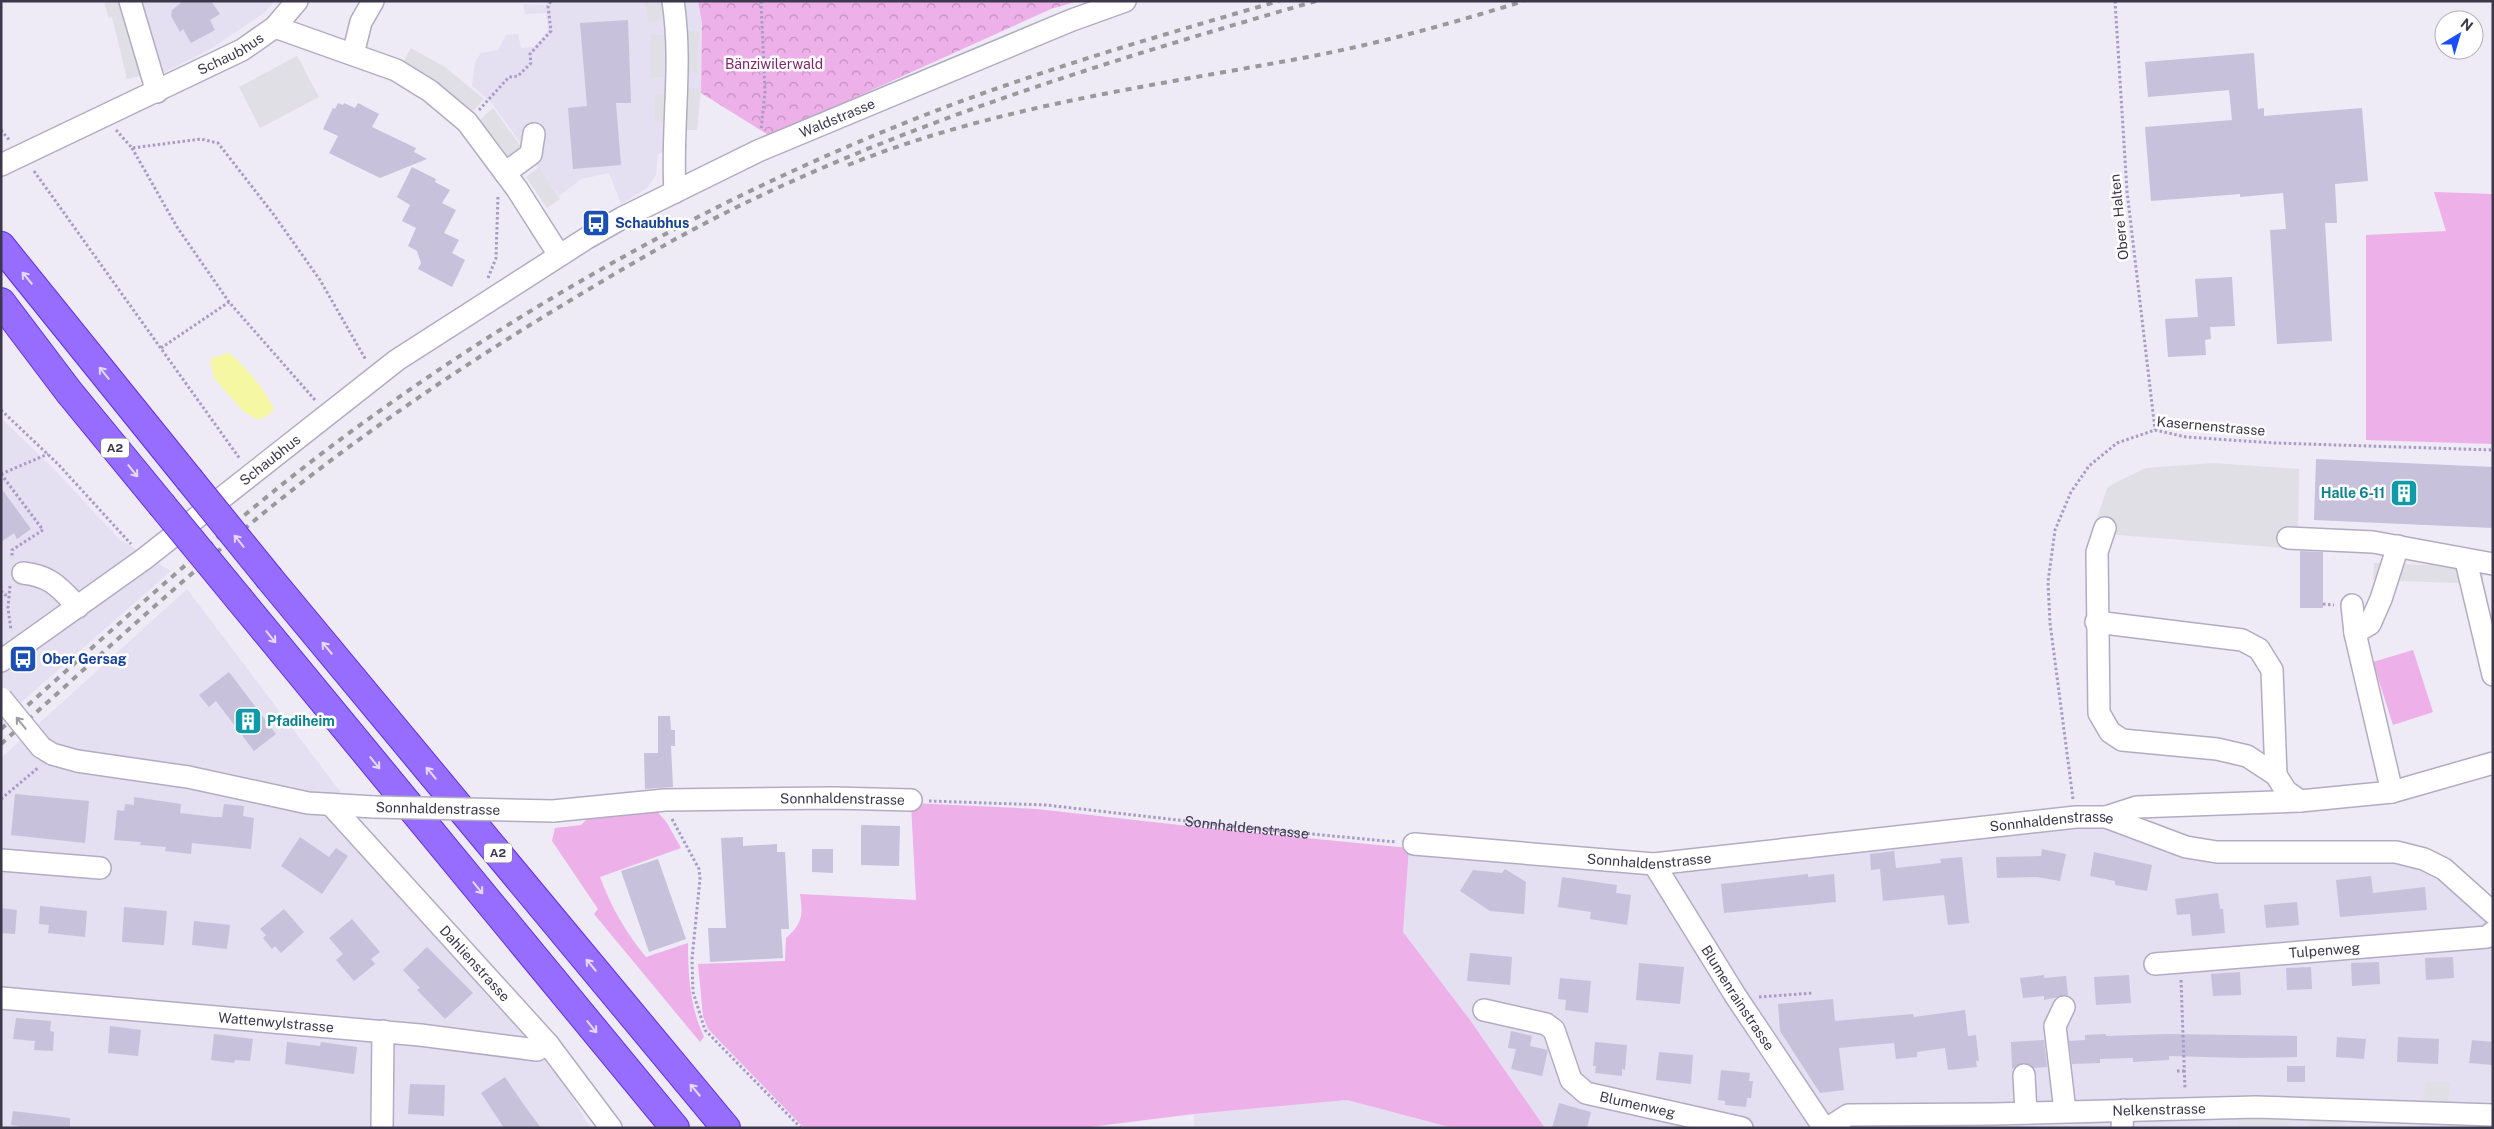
<svg xmlns="http://www.w3.org/2000/svg" width="2494" height="1129" font-family="'Public Sans',sans-serif">
<style>
.residential{fill:#e5dff2}
.green{fill:#edb0e9}
.forest{fill:url(#forest-crowns)}
.parking{fill:#e0dfe5}
.water{fill:#f5f7a3}
.building{fill:#c7c1dc}
.lines{fill:none;stroke-linecap:round;stroke-linejoin:round}
.minor-casing{stroke:#b2acc3;stroke-width:24}
.highway-casing{stroke:#5e30eb;stroke-width:30}
.path{stroke:#a79cc6;stroke-width:3;stroke-dasharray:2.5 2.5;stroke-linecap:butt}
.minor{stroke:#fff;stroke-width:21}
.highway{stroke:#966dff;stroke-width:28}
.rail{stroke:#999;stroke-width:4;stroke-dasharray:6 6;stroke-linecap:butt}
.minor-bridge-casing{stroke:#b2acc3;stroke-width:24;stroke-linecap:butt}
.highway-bridge-casing{stroke:#5e30eb;stroke-width:30;stroke-linecap:butt}
.minor-bridge{stroke:#fff;stroke-width:21}
.highway-bridge{stroke:#966dff;stroke-width:28}
.oneway{stroke:#e5daff}
.oneway2{stroke:#9e9ba5}
.labels{text-anchor:middle;stroke-width:5;stroke-linejoin:round;paint-order:stroke}
.shield{fill:#fff;stroke:#767381;stroke-width:1}
.shield-label{font-size:12px;font-weight:bold;fill:#3c374b}
.street-label{font-size:14px;fill:#3c374b;stroke:#fff}
.park-label{font-size:14px;fill:#84246d;stroke:#fff}
.transit-label{font-size:14px;font-weight:bold;fill:#164399;stroke:#fff;text-anchor:start}
.culture-label{font-size:14px;font-weight:bold;fill:#0d838f;stroke:#fff;text-anchor:end}
</style>
<defs>
<pattern id="forest-crowns" width="20" height="18" patternUnits="userSpaceOnUse" patternTransform="scale(1.25)"><rect width="20" height="18" fill="#edb0e9"/><path d="M2 6a3 3 0 1 1 6 0M12 15a3 3 0 1 1 6 0" fill="none" stroke="#c190bf"/></pattern>
</defs>
<rect width="100%" height="100%" fill="#eeeaf6"/>
<path class="residential" d="M139,1H275L264,13L209,50L163,73L155,68Z
M548,1H698L702,23L701,93L697,130H684L680,147L658,154L656,175L647,188L621,204L609,173L581,179L559,196L491,102L472,86L475,62L481,53L498,50L506,35L518,34L521,48L534,47L548,31L546,13L525,14L523,4L545,5Z
M1,418L54,469L119,539L171,571L1,720Z
M187,589L379,843L560,1075L590,1128H1V758Z
M2105,825L2165,849L2390,861L2408,863L2442,876L2493,923V1128H1545L1470,1020L1403,932L1409,848L1628,866L1947,837Z
M1347,1100L1453,1128H1194V1114Z"/>
<path class="green" d="M2434,192L2493,194V444L2366,440V235L2446,231Z
M2413,650L2433,712L2393,725L2373,662Z
M911,803L1037,809L1215,829L1409,848L1403,932L1470,1020L1545,1128H1453L1347,1100L1194,1114L1082,1128H804L708,1029L703,1016L698,964L785,961L786,938C803,923 803,915 800,894L916,900Z
M656,810L667,823L681,848L600,877C611,907 626,933 646,957L688,943C688,977 690,1006 704,1037L700,1042L594,914L598,909L552,841L555,828L581,825L588,818Z"/>
<path class="forest" d="M698,1H1078L1051,9L770,136L701,93L702,23Z"/>
<path class="parking" d="M110,1H122L140,76L127,79L112,17L109,18L104,3Z
M644,1H661L665,19L649,22Z
M684,31H699L697,73L683,72Z
M651,35H664V77H650Z
M411,48L445,67L484,99L473,111L434,80L403,63Z
M297,56L319,97L260,128L239,87Z
M687,88L700,89L697,130H684Z
M655,94H667L666,122L654,121Z
M493,108L522,148L509,158L480,120Z
M539,167L560,199L547,208L526,177Z
M2213,463L2299,469L2298,549L2092,533L2107,488L2117,482L2146,468Z
M2374,563L2483,567V584L2373,580Z
M2425,1082H2450L2449,1102L2424,1101Z
M2239,1114L2289,1117V1128H2224V1125H2239Z
M2309,1115L2345,1116V1128H2308Z"/>
<path class="water" d="M228,353C240,359 271,397 274,411L261,419H256L243,411L214,378L210,359Z"/>
<path class="building" d="M183,1H211L220,14L210,20L215,30L191,43L183,29L180,32L171,16L172,10Z
M628,20L631,103H616L621,165L573,169L568,108L587,106L580,23Z
M2254,53L2258,109L2264,108V116L2362,108L2368,181L2335,184L2337,223H2325L2332,341L2277,344L2270,230L2286,229L2283,193L2240,197V194L2151,201L2145,127L2232,120L2229,90L2148,97L2145,62Z
M338,103L343,105L344,103L355,108L358,103L379,114L372,127L416,148L414,152L427,159L380,178L329,153L338,136L323,129L333,108L335,109Z
M412,167L436,179L435,182L450,190L442,203L456,210L444,233L459,240L452,253L465,260L452,287L418,269L421,263L417,251L408,246L416,228L402,221L410,205L397,197Z
M2232,277L2235,326L2210,327L2211,339L2205,340L2206,355L2168,357L2165,319L2198,317L2195,279Z
M2316,459L2493,467V528L2314,520Z
M1,488L31,529L17,539L14,533L1,542Z
M2300,551L2323,552V608H2300Z
M229,672L276,734L254,751L216,701L209,707L199,695Z
M658,716H670L671,730H675V746H671L673,787L645,789L644,753H658Z
M15,794L89,801L85,843L11,835Z
M134,797L181,804L180,813L214,817H222L224,804L244,806L243,816L254,818L251,849L192,843L191,854L165,851L166,847L140,845L141,842L114,840L117,810L124,811L125,804L134,805Z
M861,825L900,826L899,866L861,865Z
M300,837L329,857L336,848L348,856L322,894L281,866Z
M743,837V846L777,844V852H785L789,929H781L783,958L710,962L708,928H726L721,838Z
M812,849H833V873L812,872Z
M2042,849L2066,854L2060,881L2037,877L1997,878L1996,857L2041,856Z
M1894,851L1896,868L1941,863L1940,859L1962,857L1969,923L1948,925L1944,895L1883,901L1880,869L1871,870L1870,854Z
M2094,852L2152,865L2147,891L2115,885V881L2090,876Z
M658,859L686,939L649,952L621,871Z
M1505,869L1526,882L1524,914L1490,911L1460,891L1473,870L1502,873Z
M1808,874V877L1834,874L1836,902L1724,913L1721,884Z
M2371,876L2373,893L2425,887L2427,910L2340,917L2336,880Z
M1562,877L1617,885L1616,893L1631,895L1627,925L1590,919L1591,912L1558,907Z
M2218,893L2220,909H2223L2225,933L2192,936L2190,914L2177,915L2175,899Z
M2297,902L2299,925L2266,928L2264,905Z
M40,906L87,911L85,937L48,933L49,925L39,924Z
M124,907L167,911L164,945L122,942Z
M1,908L17,910L15,934L1,933Z
M284,909L304,932L281,953L275,946L272,949L263,938L266,935L260,929Z
M352,919L380,952L371,959L375,964L354,981L336,960L343,954L329,938Z
M194,921L230,925L227,949L192,945Z
M427,947L473,993L445,1019L417,990L420,988L403,970Z
M1470,953L1512,957L1510,985L1467,981Z
M2453,957L2454,978L2426,980L2425,958Z
M2379,962L2380,984L2352,986L2351,963Z
M1639,963L1684,967L1680,1004L1636,1000Z
M2311,967L2312,989L2287,990L2286,968Z
M2240,972L2241,995L2213,996L2211,974Z
M2044,975V978L2066,976L2068,995L2044,1000V996L2023,998L2020,978Z
M2129,975L2131,1003L2096,1005L2094,977Z
M1560,978L1591,981L1588,1013L1565,1010L1566,1000L1558,999Z
M1833,999L1835,1021L1913,1014L1914,1017L1965,1010L1968,1036L1976,1035L1979,1061H1976L1977,1067L1948,1070L1945,1048L1917,1052V1057L1896,1059L1894,1043L1839,1048L1844,1090L1820,1093L1780,1031L1778,1004Z
M16,1018L51,1021L50,1031L54,1032L53,1051L34,1050L35,1041L13,1039Z
M110,1026L141,1030L138,1056L108,1053Z
M1511,1031L1532,1036L1530,1046L1548,1050L1542,1076L1511,1069L1516,1049L1508,1048Z
M214,1034L253,1039L250,1061L235,1060L234,1063L211,1060Z
M2106,1034V1036L2167,1034L2297,1036V1057L2242,1058L2169,1056V1060L2133,1062V1058L2100,1059V1063L2072,1064L2069,1041L2085,1040V1035Z
M2337,1037L2366,1039L2364,1059L2336,1057Z
M2398,1037L2439,1039L2438,1064L2397,1062Z
M2044,1040L2047,1067L2034,1068L2024,1063L2012,1069L2011,1042Z
M2472,1040L2493,1042V1065L2469,1063Z
M287,1042L320,1046L321,1042L357,1047L354,1074L285,1064Z
M1595,1042L1627,1045L1625,1070L1622,1069V1076L1595,1073L1596,1066H1593Z
M1659,1052L1693,1055L1691,1084L1656,1080Z
M2287,1066H2305V1082H2287Z
M1721,1070L1750,1073L1749,1081H1753L1751,1098H1747L1746,1107L1725,1105V1101L1718,1100Z
M505,1077L524,1105L541,1128H504L481,1093Z
M410,1084L445,1085L444,1116L408,1114Z
M1559,1103L1591,1112L1587,1128H1552Z
M13,1111L70,1118V1128H19V1126L11,1125Z"/>
<g class="lines">
<g class="minor-casing">
<g id="minor">
<path d="M130,1L157,92"/>
<path d="M673,1C683,65 671,129 675,192"/>
<path d="M275,27L396,70L430,91L467,122L517,189L559,255"/>
<path d="M353,54L361,22L373,1"/>
<path id="s2" d="M1,165L242,50L275,27L297,1"/>
<path d="M505,173L531,154L534,134"/>
<path d="M2105,528L2097,552L2099,713L2110,732L2122,740L2217,749L2247,756L2276,775L2286,791L2300,801L2392,792L2493,763"/>
<path d="M2288,538L2373,542L2493,564"/>
<path d="M2466,561L2493,675"/>
<path d="M23,573C51,576 59,587 78,607"/>
<path d="M2352,605L2355,633"/>
<path d="M2096,622L2242,640L2259,649L2272,670L2276,775"/>
<path id="s3" d="M1,661L144,559L397,360L587,238L622,218L758,151L1072,20L1125,1"/>
<path d="M41,747L52,754L77,761L188,777L308,803L374,807"/>
<path d="M2392,792L2355,633L2370,624L2381,599L2398,546"/>
<path id="s4" d="M331,805L548,1044L611,1128"/>
<path id="s5" d="M553,811L665,800L833,798L911,800"/>
<path d="M2106,817L2137,807L2300,801"/>
<path id="s6" d="M1414,844L1654,864L2076,817H2106L2186,847L2217,852H2396L2424,859L2444,869L2493,913"/>
<path d="M1,860L100,868"/>
<path id="s7" d="M1654,864L1735,995L1824,1128"/>
<path id="s8" d="M2155,964L2487,937L2493,932"/>
<path id="s9" d="M1,998L420,1035L537,1050L548,1044"/>
<path d="M2064,1007L2055,1026L2065,1111"/>
<path id="s10" d="M1484,1010L1546,1024L1554,1030L1571,1080L1586,1093L1742,1128"/>
<path d="M2024,1075L2026,1113"/>
<path d="M382,1128L383,1031"/>
<path id="s11" d="M1828,1128L1848,1115L1993,1114L2256,1107L2493,1115"/>
<path d="M2122,1128L2123,1110"/>
</g>
</g>
<g class="highway-casing">
<path id="highway" d="M1,246L189,479
M1,302L69,392L161,504
M270,579L726,1128
M240,600L675,1128"/>
</g>
<g class="path">
<path d="M761,1L765,92L761,130"/>
<path d="M2115,1L2127,191L2155,430"/>
<path d="M479,110L509,77L518,76L531,63L530,54L551,31L548,6L551,1"/>
<path d="M1,130L10,141"/>
<path d="M116,130L132,148L201,139L218,143L274,215L320,280L366,360"/>
<path d="M132,148L177,227L229,302L315,400"/>
<path d="M34,171L240,459"/>
<path d="M488,278L496,258L498,196"/>
<path d="M161,348L229,302"/>
<path d="M1,410L58,464L131,544"/>
<path d="M1,474L43,530L12,550V558"/>
<path d="M1,474L48,454"/>
<path d="M10,586L8,608L11,630"/>
<path d="M1,591L5,595L9,594"/>
<path d="M2323,604L2334,605"/>
<path d="M1,799L39,767"/>
<path d="M2073,799L2050,623L2048,582L2055,530L2071,492L2089,466L2117,443L2155,430L2186,437L2275,443L2493,450"/>
<path id="s1" d="M929,801L1046,805L1239,827L1396,842"/>
<path d="M672,819L699,869L700,879L692,959L693,992L705,1030L801,1128"/>
<path d="M2181,980L2185,1089"/>
<path d="M1759,997L1813,993"/>
<path d="M2177,1071H2185"/>
</g>
<use href="#minor" class="minor"/>
<use href="#highway" class="highway"/>
<path class="rail" d="M848,165C995,106 1153,86 1308,57C1381,43 1453,23 1524,1
M1,729C107,635 212,537 325,451C509,312 715,196 930,113C1044,69 1162,35 1279,1
M1,744C85,669 168,592 255,520C356,437 464,364 576,297C629,265 682,234 737,207C922,117 1119,58 1316,1"/>
<g class="minor-bridge-casing">
<g id="minor-bridge">
<path d="M1,698L41,747"/>
<path id="s12" d="M374,807L553,811"/>
</g>
</g>
<g class="highway-bridge-casing">
<path id="highway-bridge" d="M189,479L270,579
M161,504L240,600"/>
</g>
<use href="#minor-bridge" class="minor-bridge"/>
<use href="#highway-bridge" class="highway-bridge"/>
</g>
<defs><path id="oneway-shaft" d="M-6 0H5M1.5-3L5.5 0L1.5 3" fill="none" stroke-width="1.6" stroke-linecap="round" stroke-linejoin="round" transform="scale(1.25)"/></defs>
<g class="oneway">
<use href="#oneway-shaft" transform="translate(27 278) rotate(-130)"/>
<use href="#oneway-shaft" transform="translate(104 373) rotate(-129)"/>
<use href="#oneway-shaft" transform="translate(133 471) rotate(51)"/>
<use href="#oneway-shaft" transform="translate(239 541) rotate(-129)"/>
<use href="#oneway-shaft" transform="translate(271 637) rotate(51)"/>
<use href="#oneway-shaft" transform="translate(327 648) rotate(-130)"/>
<use href="#oneway-shaft" transform="translate(375 763) rotate(51)"/>
<use href="#oneway-shaft" transform="translate(431 773) rotate(-130)"/>
<use href="#oneway-shaft" transform="translate(478 888) rotate(51)"/>
<use href="#oneway-shaft" transform="translate(591 965) rotate(-130)"/>
<use href="#oneway-shaft" transform="translate(592 1027) rotate(51)"/>
<use href="#oneway-shaft" transform="translate(695 1090) rotate(-130)"/>
</g>
<use class="oneway2" href="#oneway-shaft" transform="translate(21 723) rotate(-129)"/>
<defs>
<g id="bus-square" transform="scale(1.4375)"><rect x="-9" y="-9" width="18" height="18" rx="4" fill="#1a4fb4" stroke="#fff"/><path d="M-5-6H5V4H4V6H2V4H-2V6H-4V4H-5ZM-3.5-4V0h7V-4ZM-3.5 1.2v1.5H-2V1.2ZM2 1.2v1.5H3.5V1.2Z" fill="#fff"/></g>
<g id="building-square" transform="scale(1.4375)"><rect x="-9" y="-9" width="18" height="18" rx="4" fill="#0f9aa8" stroke="#fff"/><path d="M-4-6H4V6H1V3H-1V6H-4ZM-2.5-4.3h1.7v1.8h-1.7ZM.8-4.3h1.7v1.8H.8ZM-2.5-1h1.7V.8h-1.7ZM.8-1h1.7V.8H.8Z" fill="#fff"/></g>
</defs>
<g fill-rule="evenodd">
<use href="#bus-square" x="596" y="223"/>
<use href="#building-square" x="2404" y="493"/>
<use href="#bus-square" x="23" y="659"/>
<use href="#building-square" x="248" y="721"/>
</g>
<g class="labels">
<g class="shield">
<rect x="101" y="438.5" width="28" height="19" rx="4"/>
<rect x="484" y="843.5" width="28" height="19" rx="4"/>
</g>
<g class="shield-label">
<text x="115" y="452">A2</text>
<text x="498" y="857">A2</text>
</g>
<g class="street-label">
<text dy="5" stroke="none"><textPath href="#s2" startOffset="255">Schaubhus</textPath></text>
<text dy="5" stroke="none"><textPath href="#s3" startOffset="1001">Waldstrasse</textPath></text>
<text transform="translate(2119 217) rotate(-96)" y="5">Obere Halten</text>
<text transform="translate(2211 426) rotate(5)" y="5">Kasernenstrasse</text>
<text dy="5" stroke="none"><textPath href="#s3" startOffset="336">Schaubhus</textPath></text>
<text dy="5" stroke="none"><textPath href="#s5" startOffset="290">Sonnhaldenstrasse</textPath></text>
<text dy="5" stroke="none"><textPath href="#s12" startOffset="64">Sonnhaldenstrasse</textPath></text>
<text dy="5" stroke="none"><textPath href="#s6" startOffset="641">Sonnhaldenstrasse</textPath></text>
<text dy="5" stroke="none"><textPath href="#s1" startOffset="319">Sonnhaldenstrasse</textPath></text>
<text dy="5" stroke="none"><textPath href="#s6" startOffset="236">Sonnhaldenstrasse</textPath></text>
<text dy="5" stroke="none"><textPath href="#s8" startOffset="170">Tulpenweg</textPath></text>
<text dy="5" stroke="none"><textPath href="#s4" startOffset="214">Dahlienstrasse</textPath></text>
<text dy="5" stroke="none"><textPath href="#s7" startOffset="158">Blumenrainstrasse</textPath></text>
<text dy="5" stroke="none"><textPath href="#s9" startOffset="276">Wattenwylstrasse</textPath></text>
<text dy="5" stroke="none"><textPath href="#s10" startOffset="199">Blumenweg</textPath></text>
<text dy="5" stroke="none"><textPath href="#s11" startOffset="335">Nelkenstrasse</textPath></text>
</g>
<g class="park-label">
<text x="774" y="69">Bänziwilerwald</text>
</g>
<g class="transit-label">
<text x="615" y="228">Schaubhus</text>
<text x="42" y="664">Ober Gersag</text>
</g>
<g class="culture-label">
<text x="2385" y="498">Halle 6-11</text>
<text x="267" y="726" text-anchor="start">Pfadiheim</text>
</g>
</g>
<rect width="2494" height="1129" fill="none" stroke="#3c374b" stroke-width="5"/>
<g transform="translate(2459 35) rotate(38)"><circle r="24" fill="#ffffff" stroke="#b1afb7"/>
<path d="M0-4L9 19L0 12L-9 19Z" fill="#194eff"/>
<text y="-8" font-size="14" font-weight="bold" text-anchor="middle" fill="#3c374b">N</text>
</g>
</svg>
